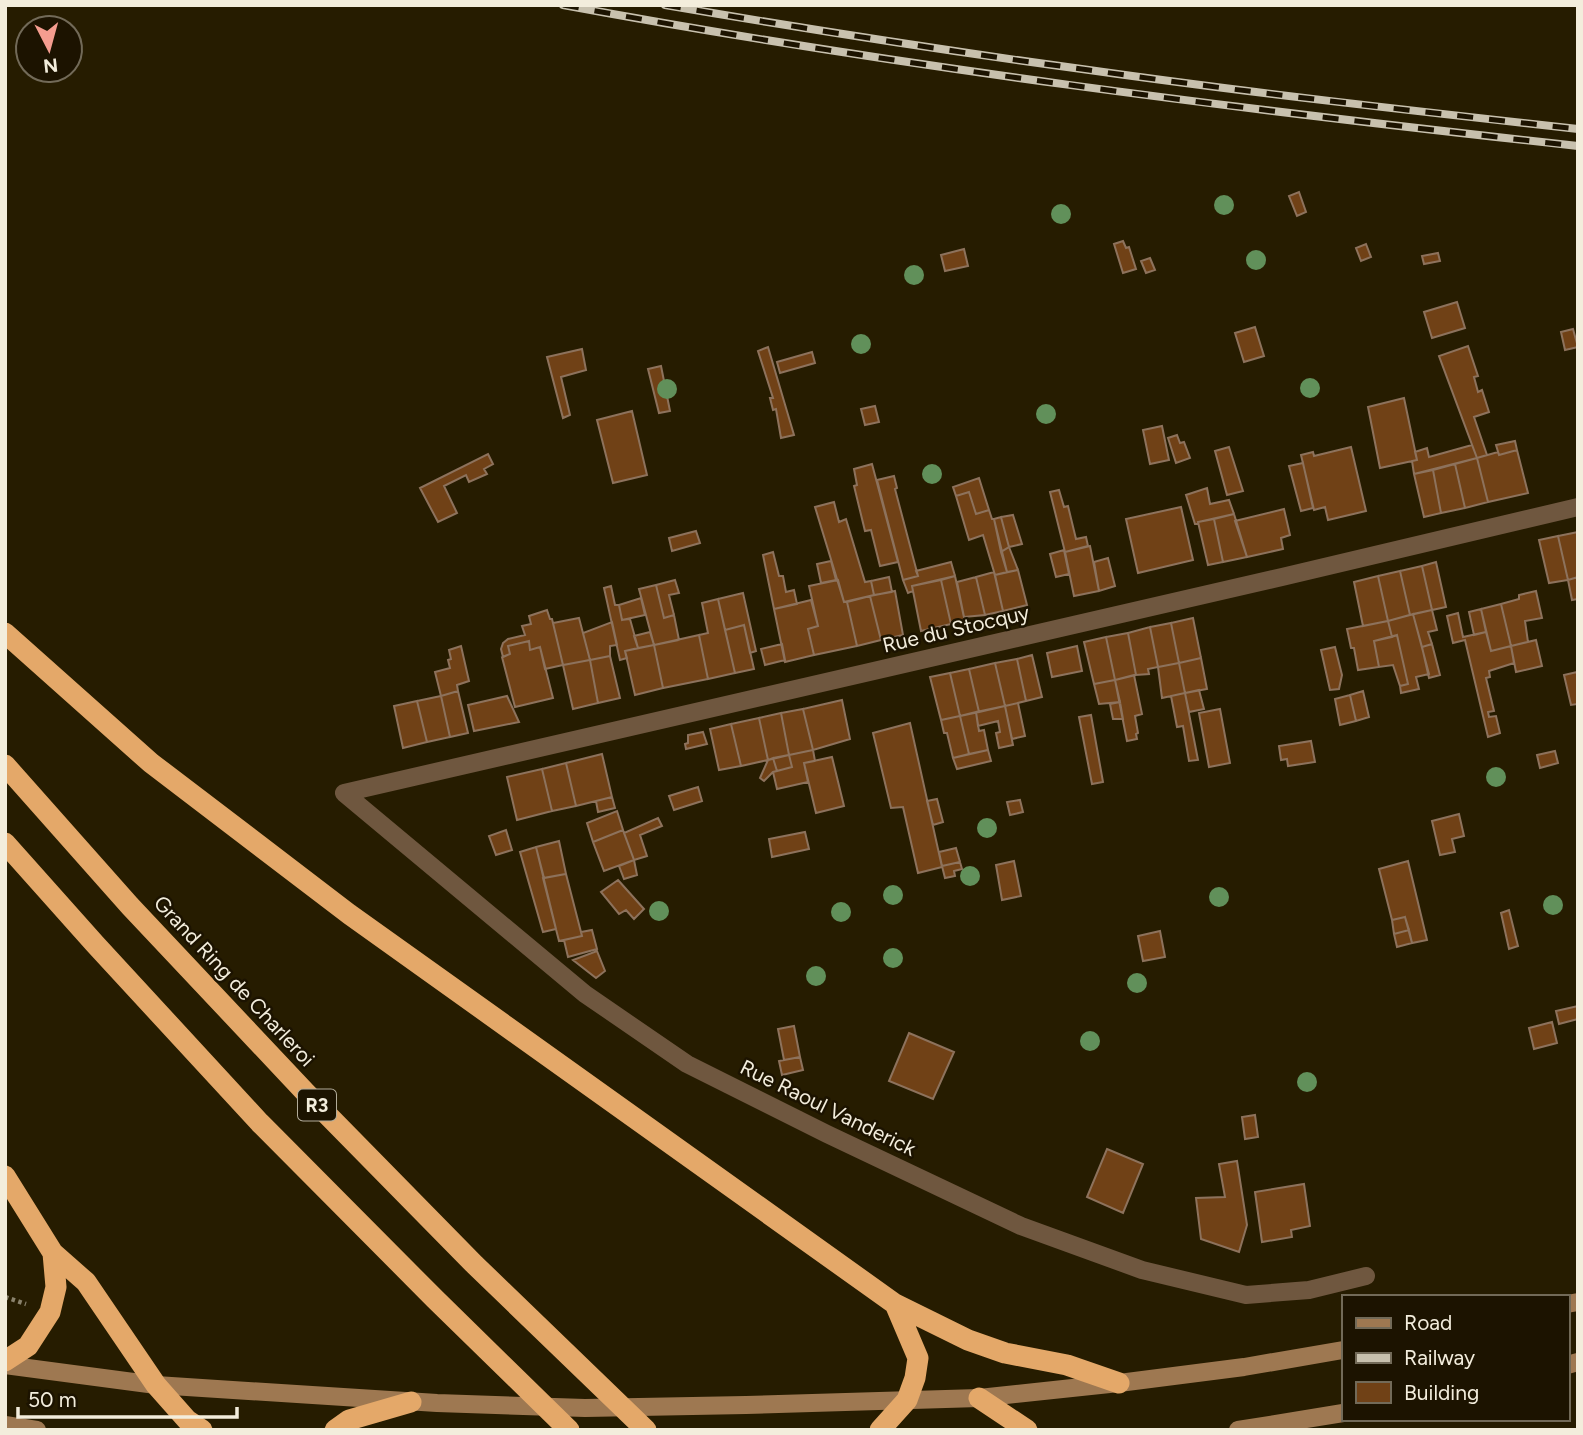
<svg xmlns="http://www.w3.org/2000/svg" width="1583" height="1435" font-family="Figtree,sans-serif">
<style>
.building{fill:#704116;stroke:#8d725c;stroke-width:2}
.lines{fill:none;stroke-linecap:round;stroke-linejoin:round}
.path{stroke:#8a826c;stroke-width:4.5;stroke-dasharray:3.5 3.5;stroke-linecap:butt}
.street{stroke:#6f573f;stroke-width:18}
.secondary{stroke:#9e7851;stroke-width:18}
.highway{stroke:#e4a869;stroke-width:21}
.rail-casing{stroke:#c8c1ae;stroke-width:8}
.rail{stroke:#1c1300;stroke-width:5;stroke-dasharray:16;stroke-linecap:butt}
.tree{fill:#61905a}
.labels{text-anchor:middle;stroke-width:5;stroke-linejoin:round;paint-order:stroke}
.shield{fill:#1c1300;stroke:#b2ac9a;stroke-width:2}
.shield-label{font-size:19px;font-weight:bold;fill:#f3eddc}
.street-label{font-size:21px;fill:#f3eddc;stroke:#1c1300}
</style>
<rect width="100%" height="100%" fill="#261c00"/>
<path class="building" d="M1299,192L1306,212L1297,216L1289,196Z
M1123,241L1126,248L1129,247L1136,269L1123,273L1114,244Z
M1366,244L1371,257L1361,261L1356,248Z
M964,249L968,266L945,271L941,255Z
M1438,253L1440,261L1424,264L1422,256Z
M1150,258L1155,270L1146,273L1141,261Z
M1457,302L1465,328L1432,338L1424,312Z
M1255,327L1264,356L1244,362L1235,333Z
M1573,329L1578,347L1565,350L1561,332Z
M1468,346L1478,376L1474,377L1478,392L1482,390L1489,412L1474,417L1487,455L1477,458L1439,356Z
M768,347L794,435L781,438L776,409L773,410L770,398H773L758,351Z
M582,349L586,370L561,377L570,415L563,418L547,357Z
M812,352L815,363L780,373L777,362Z
M661,366L670,411L659,413L648,369Z
M1404,398L1417,460L1380,468L1368,407Z
M875,406L879,422L865,425L861,409Z
M632,411L647,475L613,483L597,420Z
M1162,426L1169,460L1150,464L1143,430Z
M1177,435L1180,443L1184,442L1190,458L1176,463L1168,438Z
M1515,441L1517,450L1499,455L1496,445Z
M1472,445L1477,458L1414,474L1412,461L1417,460L1415,452L1427,448L1429,457Z
M1229,447L1243,491L1227,495L1215,451Z
M1351,447L1366,511L1328,520L1325,507L1314,510L1301,455L1313,452L1314,456Z
M1517,450L1528,493L1488,502L1477,458L1498,452L1499,455Z
M488,454L493,464L484,469L487,474L469,482L466,475L444,486L457,513L438,522L420,488Z
M1477,458L1488,502L1465,508L1455,464Z
M1303,463L1313,508L1301,511L1289,466Z
M872,464L898,562L880,566L871,530L865,531L854,486L857,485L854,469Z
M1455,464L1465,508L1441,513L1433,470Z
M1433,470L1441,513L1424,517L1414,474Z
M894,476L897,488L895,489L918,576L903,580L877,480Z
M979,478L989,510L976,514L969,492L956,496L953,487Z
M1207,488L1210,504L1229,500L1234,514L1198,522V524H1195L1186,495Z
M1059,490L1064,507L1068,506L1076,539L1086,537L1088,546L1065,552L1050,492Z
M969,492L976,514L989,510L992,519H994L1007,572L995,575L983,535L969,540L956,496Z
M834,502L839,522L846,519L865,582L871,581L874,595L844,602L815,507Z
M1181,507L1193,560L1138,573L1126,519Z
M1284,509L1290,535L1281,538L1283,549L1247,557L1235,521Z
M1234,514L1247,557L1223,562L1214,519Z
M1013,515L1022,544L1009,547L1001,517Z
M1001,517L1009,547L1001,552L994,519Z
M1214,519L1223,562L1208,565L1198,522Z
M696,531L700,543L672,551L669,538Z
M1578,532V577L1568,580L1558,536Z
M1558,536L1568,580L1549,583L1539,540Z
M1090,546L1099,591L1074,596L1065,552Z
M1009,547L1018,570L1007,572L1001,552Z
M1064,550L1069,574L1056,577L1050,554Z
M773,552L779,576H783L786,592L794,590L797,604L774,609L763,555Z
M1108,558L1115,586L1099,591L1094,562Z
M831,561L836,580L821,583L817,564Z
M951,562L955,576L912,586L913,591L908,593L903,580L918,576L916,571Z
M1436,562L1446,607L1432,610L1422,566Z
M1422,566L1432,610L1410,615L1400,571Z
M1018,570L1027,605L1003,611L995,575Z
M1400,571L1410,615L1388,621L1378,576Z
M994,572L1003,611L985,615L976,577Z
M955,576L965,622L951,624L941,580Z
M1378,576L1388,621L1363,626L1354,582Z
M889,577L892,592L874,595L871,581Z
M976,577L985,615L964,617L957,582Z
M1578,577V599L1572,600L1568,580Z
M675,580L679,593L669,595L674,615L664,618L656,585Z
M838,580L844,602H847L857,646L814,655L808,629L818,626L809,586Z
M941,580L951,624L921,631L912,586Z
M656,585L664,618L674,615L679,640L654,645L639,589Z
M611,586L615,605H619L622,620L630,619L638,648L625,651L627,658L620,660L604,588Z
M895,591L903,635L881,640L870,596Z
M1536,591L1542,618L1525,621L1528,642L1511,646L1501,604L1519,599V595Z
M743,593L756,651L750,653L744,625L725,630L718,599Z
M870,596L881,640L857,646L847,602Z
M641,598L645,615L622,620L619,605Z
M718,599L735,673L708,679L699,635L708,633L702,603Z
M811,600L818,626L808,629L814,655L785,662L774,609Z
M1501,604L1511,646L1491,651L1481,609Z
M1481,609L1486,632L1474,635L1469,612Z
M547,610L550,619H552L563,665L545,669L540,647L530,650L529,641L508,646L510,654L503,657L501,649L503,643L508,639L525,635L522,626L531,624L529,616Z
M1432,610L1437,630L1428,632L1432,644L1422,647L1413,614Z
M1458,613L1463,637L1486,632L1491,651L1511,646L1514,663L1489,671L1490,677L1486,678L1494,711L1488,712L1489,717L1496,716L1500,733L1488,737L1465,640L1453,643L1447,616Z
M1413,614L1429,674L1416,677L1419,689L1401,693L1400,686L1408,684L1397,635L1392,637L1388,621Z
M579,618L590,660L563,665L553,623Z
M1193,618L1201,658L1179,663L1171,623Z
M1388,621L1392,637L1374,641L1379,667L1358,670L1354,648H1351L1347,629Z
M612,622L617,645L610,646V656L590,660L583,633Z
M1171,623L1179,663L1158,667L1150,627Z
M744,625L754,669L735,673L725,630Z
M1150,627L1158,667L1148,669L1149,674L1136,675L1128,633Z
M650,632L654,645L638,648L634,636Z
M1128,633L1136,675L1115,680L1106,637Z
M699,635L708,679L663,688L654,645Z
M1397,635L1408,684L1400,686L1393,665L1379,667L1374,641Z
M1106,637L1115,680L1094,684L1084,642Z
M1536,640L1542,666L1516,672L1511,646Z
M529,641L530,650L540,647L553,698L515,707L502,657L510,654L508,646Z
M782,644L785,660L765,665L761,649Z
M1432,644L1440,675L1429,678L1422,647Z
M654,645L663,688L635,695L625,651Z
M461,646L469,681L457,685L458,691L441,696L435,672L450,668L448,660L451,659L449,650Z
M1077,646L1082,671L1052,677L1047,653Z
M1335,647L1342,675L1339,689L1330,690L1321,650Z
M1032,655L1042,697L1026,701L1017,659Z
M610,656L620,698L598,703L590,660Z
M1201,658L1207,689L1185,693L1179,663Z
M1017,659L1026,701L1005,706L995,663Z
M590,660L598,703L573,709L563,665Z
M995,663L1005,706L979,712L969,669Z
M1179,663L1185,693L1162,698L1158,667Z
M969,669L979,712L960,716L950,673Z
M1577,672L1578,704L1571,705L1564,675Z
M950,673L960,716L941,720L930,677Z
M1134,675L1142,714L1135,716L1138,733L1136,734L1137,739L1127,741L1115,680Z
M1115,680L1120,702L1099,704L1094,684Z
M1199,690L1204,709L1189,712L1185,693Z
M458,691L468,733L450,737L441,696Z
M1363,691L1369,717L1356,721L1350,695Z
M1185,693L1198,760L1189,761L1183,726L1177,727L1171,696Z
M1350,695L1356,721L1340,725L1335,699Z
M441,696L450,737L427,742L417,701Z
M507,696L519,722L474,731L468,705Z
M842,700L850,739L813,750L803,709Z
M417,701L427,742L403,748L394,706Z
M1120,702L1123,719H1113L1110,704Z
M1018,703L1025,736L1012,739L1005,706Z
M1005,706L1013,745L999,748L996,733L1000,732L998,721L978,726L976,712Z
M803,709L813,750L789,755L781,713Z
M1220,709L1230,763L1209,767L1199,713Z
M976,712L979,731L984,730L988,750L969,754L960,716Z
M781,713L789,755L768,760L759,718Z
M1091,715L1103,782L1092,784L1079,717Z
M960,716L969,754L953,758L947,733H944L941,720Z
M759,718L768,760L741,766L731,724Z
M910,723L942,867L918,873L903,807L891,808L873,733Z
M731,724L741,766L719,770L710,729Z
M703,732L707,744L686,749L685,744L688,743V735Z
M1311,741L1315,762L1288,766L1287,759L1281,760L1279,746Z
M813,750L815,761L804,763L808,782L777,789L773,772L792,767L789,755Z
M988,750L991,761L957,769L953,758Z
M1555,751L1558,763L1540,768L1537,755Z
M602,754L612,797L576,806L566,763Z
M789,755L792,767L777,771L773,758Z
M832,757L844,806L816,813L804,763Z
M773,758L777,771L773,772L764,781L760,778L768,760Z
M566,763L576,806L552,811L542,769Z
M542,769L552,811L517,820L507,777Z
M698,787L702,801L674,810L669,796Z
M612,797L615,808L598,812L596,801Z
M937,799L943,822L933,825L927,801Z
M1020,800L1023,812L1010,815L1007,802Z
M617,811L623,830L593,842L587,823Z
M1459,814L1464,836L1452,839L1455,852L1440,855L1432,821Z
M658,818L662,826L640,835L647,856L634,860L624,833Z
M506,830L512,850L496,855L489,836Z
M623,830L634,860L604,871L593,842Z
M805,832L809,849L772,857L769,839Z
M559,841L566,874L544,878L536,847Z
M536,847L556,929L543,932L520,852Z
M956,848L960,862L942,866L939,852Z
M634,860L637,875L624,879L619,866Z
M1014,861L1021,896L1002,900L996,865Z
M1408,861L1427,940L1412,943L1405,917L1392,920L1379,869Z
M960,862L962,869L954,871L955,876L945,878L942,866Z
M566,874L582,936L559,941L543,878Z
M618,880L644,909L634,919L626,910L619,914L601,892Z
M1509,910L1518,946L1509,949L1501,913Z
M1405,917L1409,930L1394,934L1392,920Z
M592,930L597,949L568,957L564,940L582,936L581,932Z
M1409,930L1412,943L1397,947L1394,934Z
M1160,931L1165,957L1143,961L1138,936Z
M597,951L605,971L596,978L573,960Z
M1578,1006V1019L1559,1024L1556,1011Z
M1552,1022L1557,1043L1534,1049L1529,1028Z
M794,1026L800,1057L784,1060L778,1029Z
M909,1033L954,1052L933,1099L889,1081Z
M800,1057L803,1070L782,1075L779,1061Z
M1255,1115L1258,1137L1245,1139L1242,1117Z
M1107,1149L1143,1164L1123,1213L1087,1197Z
M1237,1161L1247,1225L1239,1252L1201,1239L1196,1198L1225,1197L1219,1164Z
M1304,1184L1310,1226L1291,1230L1292,1237L1262,1242L1255,1192Z"/>
<g class="lines">
<path class="path" d="M5,1297L26,1304"/>
<path class="street" d="M344,793L1282,577L1578,507
M344,793L585,994L687,1064L827,1134L1021,1226L1142,1270L1246,1295L1309,1290L1366,1276"/>
<path class="secondary" d="M1567,1304L1578,1302
M5,1365L156,1385L437,1403L585,1408L746,1405L979,1398L1119,1383L1244,1367L1343,1350
M1567,1365L1578,1362
M5,1425L37,1430
M1238,1430L1343,1413"/>
<path class="highway" d="M5,633L151,763L349,914L895,1304L968,1340L1005,1353L1067,1365L1119,1383
M5,765L130,906L306,1093L475,1265L646,1430
M5,843L95,944L260,1123L435,1299L569,1430
M5,1176L53,1253L86,1282L156,1385L187,1420L202,1430
M5,1361L28,1346L50,1312L56,1287L53,1253
M979,1398L1027,1430
M335,1430L349,1420L411,1402
M880,1430L907,1400L915,1378L918,1358L895,1304"/>
<g class="rail-casing">
<path id="rail" d="M563,5C899,67 1238,109 1578,146
M665,5C806,29 948,51 1089,70C1252,93 1415,111 1578,129"/>
</g>
<use href="#rail" class="rail"/>
</g>
<g class="tree">
<circle cx="1224" cy="205" r="10"/>
<circle cx="1061" cy="214" r="10"/>
<circle cx="1256" cy="260" r="10"/>
<circle cx="914" cy="275" r="10"/>
<circle cx="861" cy="344" r="10"/>
<circle cx="1310" cy="388" r="10"/>
<circle cx="667" cy="389" r="10"/>
<circle cx="1046" cy="414" r="10"/>
<circle cx="932" cy="474" r="10"/>
<circle cx="1496" cy="777" r="10"/>
<circle cx="987" cy="828" r="10"/>
<circle cx="970" cy="876" r="10"/>
<circle cx="893" cy="895" r="10"/>
<circle cx="1219" cy="897" r="10"/>
<circle cx="1553" cy="905" r="10"/>
<circle cx="659" cy="911" r="10"/>
<circle cx="841" cy="912" r="10"/>
<circle cx="893" cy="958" r="10"/>
<circle cx="816" cy="976" r="10"/>
<circle cx="1137" cy="983" r="10"/>
<circle cx="1090" cy="1041" r="10"/>
<circle cx="1307" cy="1082" r="10"/>
</g>
<g class="labels">
<rect class="shield" x="298" y="1089.5" width="38" height="31" rx="5"/>
<g class="shield-label">
<text x="317" y="1112">R3</text>
</g>
<g class="street-label">
<text transform="translate(956 629) rotate(-13)" y="7">Rue du Stocquy</text>
<text transform="translate(234 981) rotate(47)" y="7">Grand Ring de Charleroi</text>
<text transform="translate(828 1108) rotate(26)" y="7">Rue Raoul Vanderick</text>
</g>
</g>
<rect width="1583" height="1435" fill="none" stroke="#f3eddc" stroke-width="14"/>
<rect x="1342" y="1295" width="228" height="126" fill="#1c1300" stroke="#726a58" stroke-width="2"/>
<rect x="1356" y="1318" width="35" height="10" fill="#9e7851" stroke="#726a58" stroke-width="2"/>
<text x="1404" y="1330" font-size="21" fill="#f3eddc">Road</text>
<rect x="1356" y="1353" width="35" height="10" fill="#c8c1ae" stroke="#726a58" stroke-width="2"/>
<text x="1404" y="1365" font-size="21" fill="#f3eddc">Railway</text>
<rect x="1356" y="1382" width="35" height="21" fill="#704116" stroke="#726a58" stroke-width="2"/>
<text x="1404" y="1400" font-size="21" fill="#f3eddc">Building</text>
<g transform="translate(49 49) rotate(174)"><circle r="33" fill="#1c1300" stroke="#726a58" stroke-width="2"/>
<path d="M0-5L12 26L0 18L-12 26Z" fill="#f59d8f"/>
<text y="-10" font-size="19" font-weight="bold" text-anchor="middle" fill="#f3eddc">N</text>
</g>
<path d="M18 1407v10h219v-10" fill="none" stroke="#f3eddc" stroke-width="3.5"/>
<text x="28" y="1407" font-size="21" fill="#f3eddc" stroke="#1c1300" stroke-width="5" paint-order="stroke">50 m</text>
</svg>
